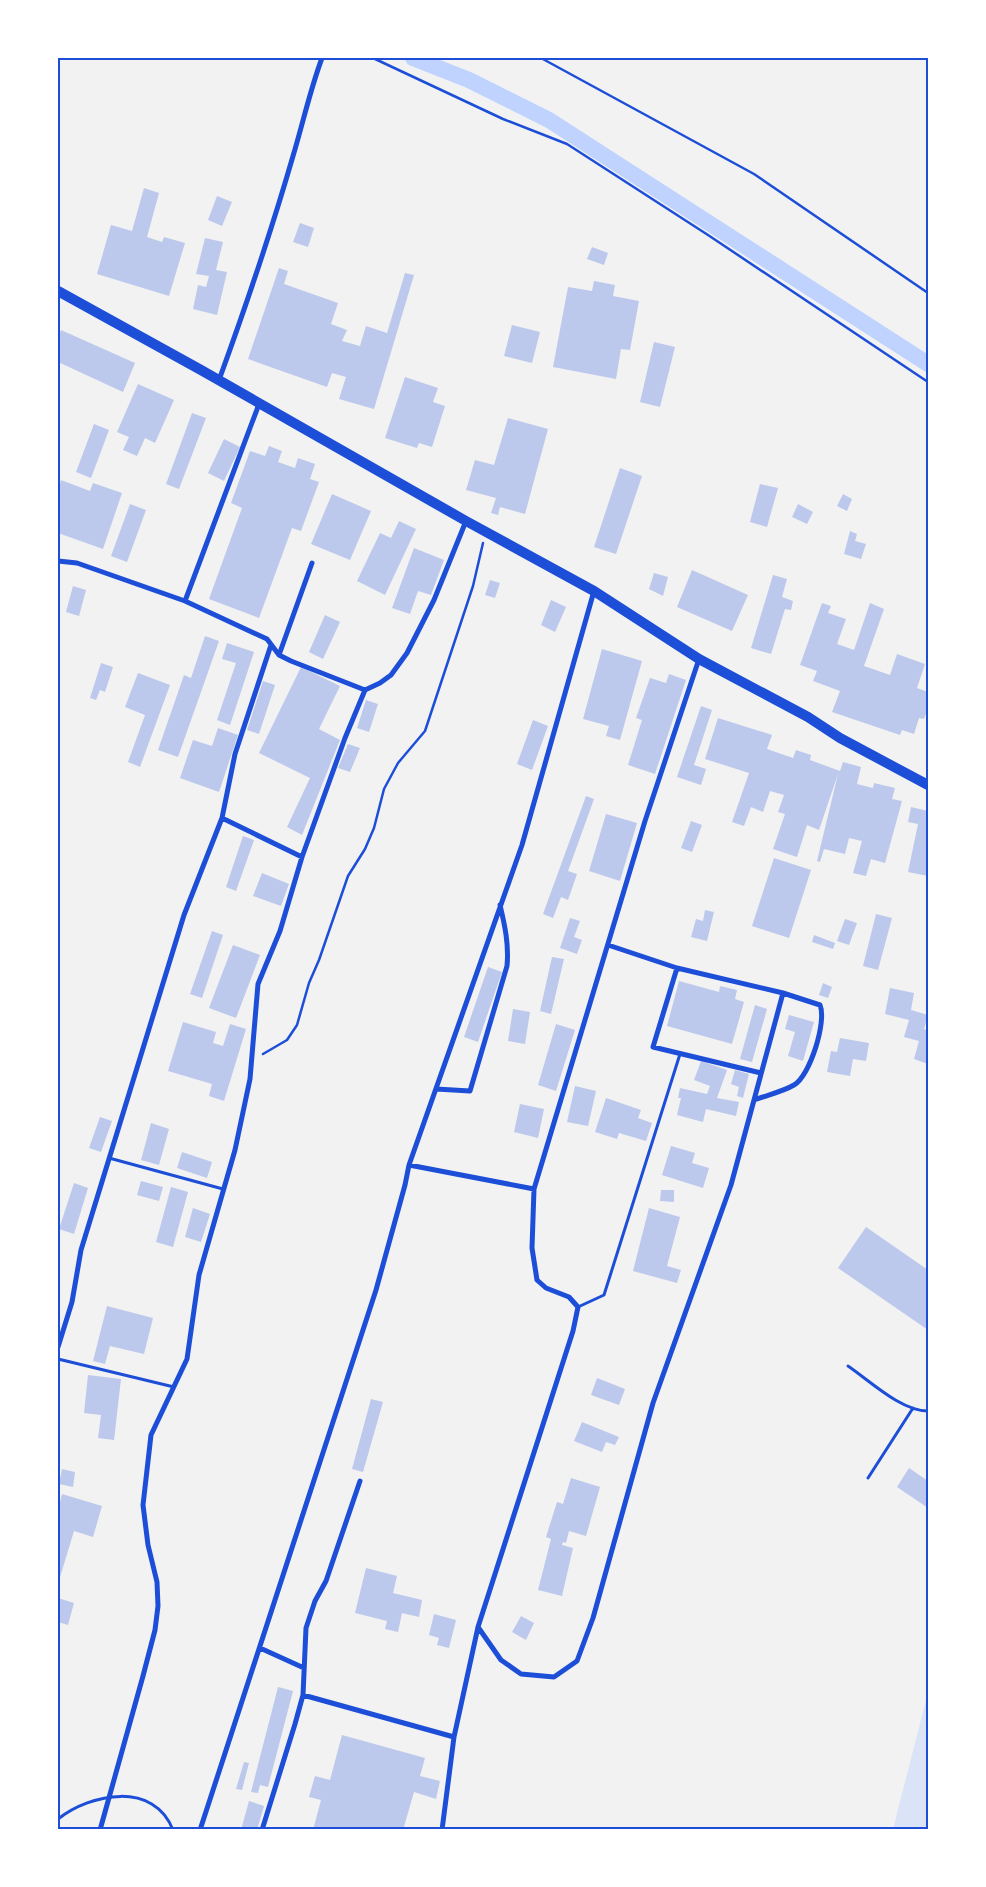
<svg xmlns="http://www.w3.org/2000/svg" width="986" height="1887" font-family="Barlow,sans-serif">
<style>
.green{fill:#dbe4f7}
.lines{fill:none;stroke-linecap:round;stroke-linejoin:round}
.canal{stroke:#bfd3fe;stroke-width:16}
.building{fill:#bdc9ec}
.path{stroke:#1d4ed8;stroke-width:2.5}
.service{stroke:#1d4ed8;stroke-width:3}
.minor{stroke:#1d4ed8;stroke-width:5}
.secondary{stroke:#1d4ed8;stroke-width:10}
.neatline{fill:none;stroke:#1d4ed8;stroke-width:2}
</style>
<rect width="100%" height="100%" fill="#f2f2f2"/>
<path class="green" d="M928,1692V1829H893Z"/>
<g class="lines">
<path class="canal" d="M413,58L469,80L549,120L928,364"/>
</g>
<path class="building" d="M144,188L159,193L147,237L162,242L164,237L185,243L169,296L97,274L111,225L132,231Z
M217,196L232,202L222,226L208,220Z
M300,223L314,228L308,247L293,242Z
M205,238L223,242L216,270L227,272L217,315L193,309L198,285L206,287L209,276L196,274Z
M592,247L608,253L604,265L587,259Z
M279,268L288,271L284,284L338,303L331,324L347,330L342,341L360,346L366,326L387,333L405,273L414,275L374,409L339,399L346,377L332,373L327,387L248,359Z
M594,281L615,285L613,296L639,301L630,350L621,349L616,379L553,367L568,287L592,291Z
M512,325L540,332L532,363L504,356Z
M61,330L135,363L123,392L58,362V332L60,333Z
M654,342L675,347L660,407L640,402Z
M405,377L438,388L433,402L445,406L432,447L419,443L417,448L385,438Z
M138,384L174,400L155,443L145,438L137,456L123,450L129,437L117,432Z
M192,413L206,418L179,489L166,484Z
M508,418L548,429L525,514L500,507L498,515L491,513L496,498L466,490L475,460L494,465Z
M94,424L109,430L91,478L76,472Z
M224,439L240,447L224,481L208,473Z
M269,446L282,451L278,462L295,468L298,458L315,464L310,479L319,482L301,531L292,528L259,618L209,599L242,508L231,503L250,451L265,456Z
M620,468L642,476L616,554L594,547Z
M61,480L90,491L93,483L122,493L103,549L58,533V491Z
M760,484L778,488L767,527L750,522Z
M332,494L371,511L350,560L311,544Z
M843,494L852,499L847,511L837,506Z
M130,504L146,510L127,562L111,556Z
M798,504L813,512L807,524L792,517Z
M399,521L416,529L385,595L357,581L380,533L391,538Z
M850,531L857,534L855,541L866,544L861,559L844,554Z
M414,548L444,560L431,595L418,591L410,614L392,608Z
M692,570L748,595L732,631L677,607Z
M654,573L668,577L663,596L649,589Z
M773,575L787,579L782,597L793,601L791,610L785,609L771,654L751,648Z
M490,580L500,583L495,598L485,595Z
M73,586L86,590L79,616L66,612Z
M551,600L566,607L555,632L541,625Z
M822,603L831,606L828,613L846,619L837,644L854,650L870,603L884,609L864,666L890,675L897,654L925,664L917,688L928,692V708L924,719L919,718L914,734L902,730L900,735L832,712L840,691L813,681L817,671L800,665Z
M325,615L340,622L323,659L309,652Z
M205,636L219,641L178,757L158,750L184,675L191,678Z
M227,643L254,652L230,725L217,720L236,663L222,659Z
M602,649L642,661L620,740L606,736L609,726L583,719Z
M101,663L113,667L105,692L100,690L96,700L90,698Z
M301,667L340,686L319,729L340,740L302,835L287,827L310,778L259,753Z
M138,673L170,685L140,767L128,762L145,715L125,707Z
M669,674L686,680L655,774L628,765L642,720L636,718L650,678L666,683Z
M263,681L275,685L259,734L247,730Z
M366,700L378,704L369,732L357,728Z
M701,706L712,710L694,765L706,769L701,785L677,777Z
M718,718L772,735L767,749L793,758L796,750L811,755L810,760L840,771L843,762L861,767L857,784L873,788L874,783L895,788L892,799L902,801L885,863L871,859L866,876L853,873L862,841L849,838L845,854L824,849L820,862L817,861L838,774L819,830L807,825L797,857L773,849L785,814L778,812L784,795L770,791L763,812L751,807L744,826L732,822L749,773L705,759Z
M533,720L548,726L532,770L517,764Z
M218,728L238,735L219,792L180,778L193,740L212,746Z
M348,744L360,748L350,772L338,768Z
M586,796L594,799L568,871L577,874L568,900L561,897L553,918L543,914Z
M911,807L928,811V876L908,872L918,824L908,822Z
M606,814L637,823L620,881L589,871Z
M691,821L702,825L692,852L681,848Z
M243,836L254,840L236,891L226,887Z
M774,858L811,870L789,938L752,926Z
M262,873L289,884L281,906L253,896Z
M705,910L714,912L707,941L691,937L696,919L703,921Z
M876,914L892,918L878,970L863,966Z
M570,918L580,921L574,937L582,940L577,954L560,948Z
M845,919L857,923L849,945L837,941Z
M212,931L223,935L202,998L190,994Z
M814,935L835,943L833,949L812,942Z
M233,945L260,955L236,1018L209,1008Z
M552,957L564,959L551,1014L540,1011Z
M488,967L502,972L478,1042L464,1037Z
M679,981L719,992L720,986L737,990L735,999L744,1002L732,1044L667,1026Z
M823,983L832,987L828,998L819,995Z
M890,988L914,993L911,1010L928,1015L924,1029L928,1031V1064L914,1059L919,1041L904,1037L909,1020L885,1014Z
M755,1005L767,1009L752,1062L740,1059Z
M513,1009L530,1012L525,1044L508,1041Z
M789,1015L814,1022L803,1061L788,1056L795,1032L785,1029Z
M183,1022L216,1032L213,1043L223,1046L230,1024L246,1029L224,1101L209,1096L212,1084L168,1071Z
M556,1024L575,1030L556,1091L538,1085Z
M840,1038L869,1043L866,1061L853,1059L850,1076L827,1072L831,1051L837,1052Z
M701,1061L727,1070L717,1098L739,1102L736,1116L706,1109L703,1122L677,1115L681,1098H678L680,1088L707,1094L710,1086L694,1080Z
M735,1070L749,1074L743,1098L737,1096L739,1087L731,1084Z
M575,1086L596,1091L588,1126L567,1122Z
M606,1098L641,1110L638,1118L652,1123L646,1141L619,1133L617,1139L595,1132Z
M520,1104L544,1109L538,1138L514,1132Z
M100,1117L112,1121L101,1152L89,1148Z
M151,1123L169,1129L159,1165L141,1160Z
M671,1146L695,1153L692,1163L709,1168L703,1188L662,1175Z
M182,1152L212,1162L207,1178L177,1168Z
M141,1181L163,1187L159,1201L137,1195Z
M74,1183L88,1188L74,1234L59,1229Z
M171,1187L188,1192L173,1247L156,1242Z
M661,1190H674V1202L660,1201Z
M193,1208L210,1214L201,1242L185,1237Z
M649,1208L680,1217L667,1266L681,1270L677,1283L633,1271Z
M866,1227L928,1270V1330L838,1268Z
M107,1306L153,1318L144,1354L110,1346L105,1364L93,1361Z
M88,1375L121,1379L114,1440L98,1438L101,1415L84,1413Z
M597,1378L625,1389L619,1405L591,1395Z
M371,1399L383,1402L363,1472L352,1469Z
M582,1422L619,1437L615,1445L606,1442L602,1452L574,1441Z
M909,1468L928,1481V1508L897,1487Z
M62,1469L75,1472L73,1487L59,1484Z
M571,1478L600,1487L586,1536L569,1531L566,1543L563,1542L562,1545L573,1548L562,1596L538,1590L551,1539L546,1537L557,1502L563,1504Z
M62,1494L102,1506L93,1537L74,1531L58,1584V1510Z
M366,1568L397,1576L393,1593L422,1600L419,1617L402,1613L398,1632L385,1629L387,1621L355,1613Z
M58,1598L74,1603L68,1625L58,1622Z
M434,1614L456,1620L449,1648L437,1645L439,1638L429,1635Z
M521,1616L534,1623L526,1640L512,1632Z
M278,1687L293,1691L268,1787L260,1785L258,1793L251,1792Z
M342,1735L425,1758L420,1776L440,1781L436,1799L414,1792L403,1830H313L321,1800L309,1797L315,1776L330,1780Z
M244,1762L249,1763L242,1790L236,1789Z
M249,1801L264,1806L257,1830H241Z"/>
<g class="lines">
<path class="path" d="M373,58L503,119L567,144L708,235L928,382
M541,58L754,174L928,293
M263,1054L287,1040L297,1025L309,983L319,960L348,876L365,849L374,828L384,789L398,763L425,731L473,586L483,543"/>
<path class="service" d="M109,1158L223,1189
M578,1307L604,1295L680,1054
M58,1359L174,1387
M848,1366C870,1381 901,1411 928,1411
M868,1478L913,1408
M58,1819C91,1793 154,1781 173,1830"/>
<path class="minor" d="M219,380C246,306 271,232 293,156C303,123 310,90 322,58
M58,561L77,563L185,601L267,639L279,655L291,661L365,690
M185,601L259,404
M279,655L312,563
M222,818L302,857
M608,945L677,968L783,993L820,1005C827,1021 810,1076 794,1085C782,1092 767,1095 754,1100
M677,968L653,1047L761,1073
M436,1089L470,1091L507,966C509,945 505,926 500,905
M409,1165L534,1189
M58,1347L72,1302L81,1250L184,915L222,818L235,754L271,645
M478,1627L501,1660L521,1674L554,1677L577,1661L593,1618L653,1403L731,1185L783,993
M260,1648L304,1668
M303,1695L454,1737
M100,1830L143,1676L155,1630L158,1606L157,1582L148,1545L143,1505L151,1435L187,1359L199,1275L235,1150L250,1079L258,984L280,931L302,857L345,738L365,690L380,683L391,675L407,653L434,600L466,521
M200,1830L376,1290L405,1185L409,1165L522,845L594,591
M262,1830L295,1724L303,1695L306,1628L315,1601L326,1581L360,1481
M442,1830L454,1737L478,1627L573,1331L578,1307L569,1297L546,1288L537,1280L532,1248L534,1189L645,821L699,659"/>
<path class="secondary" d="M58,291L201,370L466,521L594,591L699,659L808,717L840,738L928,785"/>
</g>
<rect width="986" height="1887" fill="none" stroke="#ffffff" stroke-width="118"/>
<rect x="59" y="59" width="868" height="1769" class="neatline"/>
</svg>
